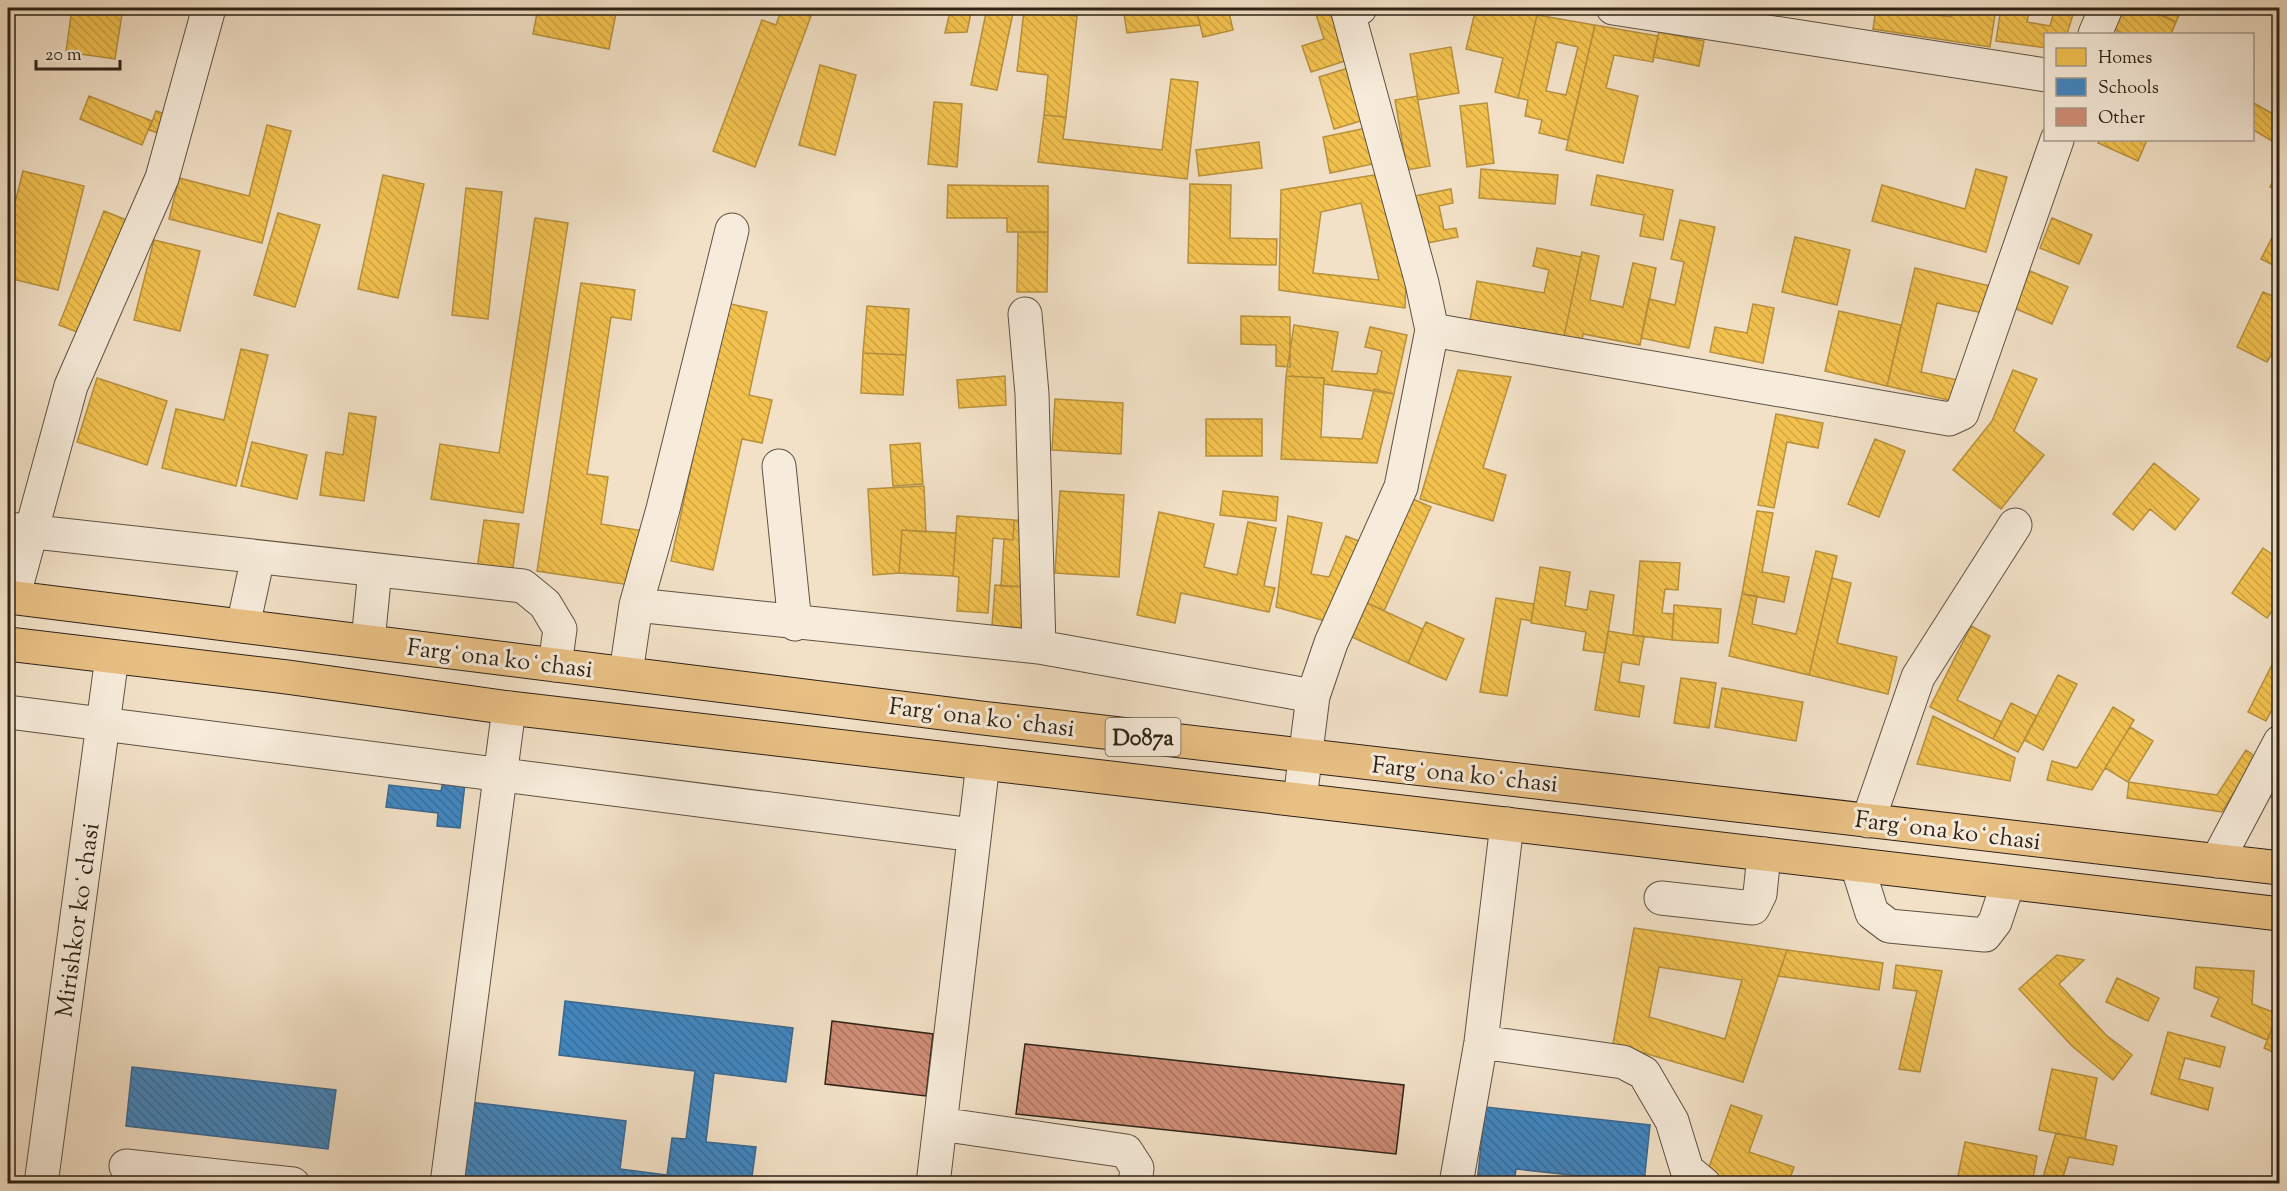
<svg xmlns="http://www.w3.org/2000/svg" width="2287" height="1191" font-family="'Sorts Mill Goudy',serif">
<style>
.homes{fill:url(#homes-back-hatch);stroke:#b7913e;stroke-width:1.5;fill-rule:evenodd}
.schools{fill:url(#schools-back-hatch);stroke:#3a6991;stroke-width:1.5}
.building{fill:url(#building-back-hatch);stroke:#2d2217;stroke-width:1.5}
.lines{fill:none;stroke-linecap:round;stroke-linejoin:round}
.minor-casing{stroke:#5e5243;stroke-width:35}
.major-casing{stroke:#2d2217;stroke-width:35}
.minor{stroke:#f7ecdb;stroke-width:33}
.major{stroke:#e9c084;stroke-width:33}
.labels{text-anchor:middle;stroke-width:6;stroke-linejoin:round;paint-order:stroke}
.shield{fill:#f7ecdb;stroke:#6a5f52;stroke-width:1.5}
.shield-label{font-size:22px;font-weight:bold;fill:#2d2217}
.street-label{font-size:24px;fill:#2d2217;stroke:#f7ecdb}
</style>
<defs>
<pattern id="homes-back-hatch" width="6" height="6" patternUnits="userSpaceOnUse" patternTransform="scale(1.5)"><rect width="6" height="6" fill="#f2c14e"/><path d="M-1 5l2 2M0 0l6 6M5-1l2 2" fill="none" stroke="#d0a643"/></pattern>
<pattern id="schools-back-hatch" width="6" height="6" patternUnits="userSpaceOnUse" patternTransform="scale(1.5)"><rect width="6" height="6" fill="#3f88c5"/><path d="M-1 5l2 2M0 0l6 6M5-1l2 2" fill="none" stroke="#356f9f"/></pattern>
<pattern id="building-back-hatch" width="6" height="6" patternUnits="userSpaceOnUse" patternTransform="scale(1.5)"><rect width="6" height="6" fill="#d08e77"/><path d="M-1 5l2 2M0 0l6 6M5-1l2 2" fill="none" stroke="#a97461"/></pattern>
</defs>
<rect width="100%" height="100%" fill="#f2e1c7"/>
<filter id="stains"><feTurbulence type="fractalNoise" baseFrequency=".00333" numOctaves="4"/><feColorMatrix values="0 0 0 0 .2 0 0 0 0 .09 0 0 0 0 .02 0 0 0 .5 -.17"/></filter>
<radialGradient id="worn" r=".72"><stop offset=".6" stop-color="#630" stop-opacity="0"/><stop offset="1" stop-color="#630" stop-opacity=".3"/></radialGradient>
<path class="homes" d="M72,8H123L115,59L66,52Z
M538,8H617L609,49L533,34Z
M782,8H814L755,167L713,151L762,20L776,25Z
M951,8H972L967,32L945,33Z
M987,8H1014L997,90L971,85Z
M1123,8H1196L1200,25L1127,33Z
M1196,8H1228L1233,30L1203,37Z
M1314,8H1338L1354,58L1311,72L1302,46L1324,39Z
M1476,8H1506L1537,15L1518,98L1495,92L1503,58L1466,49Z
M1876,8L1951,17L1952,8H1996L1990,47L1873,29Z
M2001,8H2030L2027,22L2050,26L2055,8H2075L2067,34H2046V48L1996,41Z
M2122,8H2143L2176,22L2171,34H2124L2113,29Z
M2148,8H2182L2176,22Z
M1024,10L1077,16L1066,117L1044,115L1048,75L1017,71Z
M1537,15L1595,25L1568,140L1539,133L1542,120L1525,116L1528,100L1518,98ZM1557,42L1578,47L1566,95L1546,91Z
M1595,25L1658,36L1653,62L1614,55L1606,88L1638,96L1623,163L1566,150Z
M1659,32L1704,41L1699,66L1653,57Z
M1451,47L1459,93L1418,100L1410,54Z
M820,65L856,75L835,155L799,145Z
M1358,65L1374,117L1334,129L1319,77Z
M1171,79L1198,82L1187,179L1038,162L1044,115L1066,117L1063,139L1162,150Z
M89,96L152,121L142,145L80,119Z
M1417,96L1430,166L1407,170L1395,100Z
M934,102L962,104L957,167L928,164Z
M2252,102L2280,118V146L2252,129Z
M1487,103L1494,163L1467,167L1460,106Z
M156,111L174,117L168,136L149,130Z
M267,125L291,131L262,243L169,219L179,178L249,196Z
M1376,126L1382,162L1330,173L1323,137Z
M2100,140H2147L2138,161L2098,143Z
M1259,142L1262,168L1199,176L1196,150Z
M1481,169L1558,175L1555,204L1479,198Z
M1976,169L2007,177L1986,252L1872,221L1882,185L1965,209Z
M2280,169V192L2270,187Z
M23,171L84,186L58,290L8,278V206L14,207Z
M1380,174L1406,282L1405,308L1279,290L1281,190ZM1361,203L1379,280L1313,273L1321,212Z
M383,175L424,184L398,298L358,289Z
M1597,175L1673,190L1663,240L1640,236L1644,215L1591,205Z
M1190,184L1231,185L1230,238L1277,239L1276,265L1188,263Z
M948,185L1048,186V232H1007V218H947Z
M466,188L502,192L488,319L452,315Z
M1451,189L1453,203L1439,206L1444,230L1456,228L1458,237L1422,244L1414,196Z
M104,211L129,221L85,335L59,325Z
M278,213L320,225L295,307L254,295Z
M535,218L568,223L523,513L431,499L440,444L499,453Z
M2052,218L2092,235L2079,264L2040,248Z
M1680,220L1715,227L1689,348L1641,338L1649,299L1675,305L1684,262L1671,259Z
M2280,222V267L2279,268L2261,259Z
M1018,232H1048L1047,292H1017Z
M1795,237L1850,250L1837,305L1782,292Z
M154,240L200,251L180,331L134,320Z
M1537,248L1581,257L1564,336L1470,320L1477,281L1544,293L1549,270L1533,266Z
M1582,252L1599,256L1590,300L1623,307L1633,263L1656,268L1640,345L1583,334L1582,340L1564,336Z
M1915,268L1990,286L1983,313L1937,303L1921,372L1962,381L1957,402L1887,386Z
M2030,271L2068,287L2052,324L2014,308Z
M581,283L635,290L631,320L611,317L587,474L608,477L601,524L644,531L636,586L537,571Z
M2263,292L2280,299V340L2267,362L2237,347Z
M726,303L767,312L749,395L772,400L762,443L742,439L713,570L671,561Z
M1753,304L1774,308L1763,363L1710,352L1715,327L1747,333Z
M867,306L909,309L906,355L863,353Z
M1839,311L1901,325L1887,386L1825,371Z
M1241,316L1290,317V367L1276,366V345L1241,344Z
M1294,325L1338,332L1332,371L1377,374L1382,351L1365,347L1370,327L1407,335L1394,394L1324,384V378L1286,376Z
M241,349L268,355L236,486L162,468L176,409L224,420Z
M863,353L906,355L903,395L861,393Z
M1458,370L1511,377L1483,468L1506,475L1493,521L1420,499Z
M2013,370L2037,379L2014,431L2044,455L2001,509L1953,470L1992,421Z
M1005,376L1006,405L959,408L957,380Z
M1286,376L1324,378L1321,437L1362,439L1374,389L1394,394L1377,463L1281,459Z
M97,378L167,401L147,465L77,442Z
M1055,399L1123,403L1121,454L1052,450Z
M349,413L376,417L364,501L320,495L326,452L343,455Z
M1776,414L1823,423L1818,448L1787,442L1774,508L1758,505Z
M1206,419H1262V456H1206Z
M1875,439L1905,451L1879,517L1848,504Z
M252,442L307,455L297,499L241,486Z
M920,443L923,484L893,486L890,445Z
M2154,463L2199,499L2175,530L2150,509L2133,530L2113,514Z
M924,486L926,532L902,530L899,573L873,575L868,489Z
M1060,491L1124,495L1119,577L1055,573Z
M1223,491L1278,497L1276,521L1220,515Z
M1406,496L1431,507L1384,611L1359,599Z
M1757,511L1773,513L1762,572L1789,577L1784,602L1742,594Z
M1159,512L1214,524L1204,567L1237,575L1248,522L1276,528L1264,586L1275,588L1269,612L1181,593L1175,623L1137,615Z
M957,516L1014,520L1013,540L993,538L988,613L957,611L959,577L953,576Z
M1288,516L1322,523L1311,574L1329,577L1346,536L1366,544L1332,623L1276,607Z
M484,520L519,524L512,574L477,569Z
M1014,520L1030,521L1026,587L1001,586L1004,539L1013,540Z
M902,530L956,533L953,576L899,573Z
M2263,548L2280,560V600L2267,618L2232,593Z
M1816,551L1837,556L1809,675L1729,656L1742,594L1757,596L1752,624L1796,634Z
M1640,561L1680,563L1678,590L1665,589L1662,613L1674,614L1672,640L1633,635Z
M1540,567L1570,572L1565,606L1587,610L1590,591L1614,595L1605,653L1583,650L1586,632L1531,623Z
M1832,578L1851,583L1837,643L1897,657L1888,694L1809,675Z
M995,585L1026,587L1023,628L992,626Z
M1496,598L1534,604L1531,621L1521,619L1507,696L1480,692Z
M1359,599L1423,629L1408,663L1343,633Z
M1674,605L1721,609L1718,643L1672,640Z
M1426,622L1464,639L1446,680L1408,663Z
M1971,626L1990,636L1957,700L2002,722L1993,739L1930,707Z
M1608,631L1644,637L1639,665L1622,662L1619,682L1644,686L1639,717L1595,710Z
M2280,649V694L2266,721L2248,712Z
M2058,675L2077,684L2043,750L2024,740Z
M1681,678L1716,683L1709,728L1674,723Z
M1722,688L1803,702L1796,741L1715,727Z
M2011,703L2037,716L2018,752L1993,739Z
M2113,707L2134,720L2092,790L2047,780L2052,761L2077,768Z
M1933,716L2015,758L2010,781L1917,764Z
M2130,727L2153,741L2128,782L2105,768Z
M2246,750L2256,757L2222,812L2127,798L2129,782L2217,795Z
M2280,776V798L2270,797Z
M1634,928L1787,950L1743,1082L1613,1044ZM1659,967L1742,980L1725,1039L1649,1017Z
M1787,950L1883,963L1879,990L1778,976Z
M2057,955L2084,960L2059,984L2106,1035L2132,1055L2113,1080L2072,1046L2019,989Z
M1896,965L1942,971L1920,1072L1899,1069L1917,991L1893,988Z
M2196,967L2254,971L2252,1004L2278,1014L2267,1040L2211,1016L2219,998L2194,988Z
M2117,978L2159,998L2148,1021L2106,1002Z
M2280,1010V1055L2264,1048Z
M2168,1032L2225,1047L2220,1067L2185,1058L2179,1079L2213,1088L2208,1110L2151,1094Z
M2052,1069L2097,1078L2085,1139L2039,1130Z
M1731,1105L1762,1116L1749,1152L1794,1167L1788,1184H1722L1708,1170Z
M2056,1133L2117,1146L2113,1165L2069,1157L2061,1184H2041Z
M1965,1142L2037,1156L2032,1184H1970L1957,1181Z"/>
<path class="schools" d="M443,781L465,783L460,828L437,826L438,813L386,807L389,785L441,791Z
M565,1001L793,1028L786,1082L714,1073L706,1142L756,1147L751,1184H460L470,1102L626,1121L620,1169L667,1175L672,1138L686,1139L695,1071L559,1055Z
M132,1067L336,1090L328,1149L126,1126Z
M1485,1107L1650,1125L1644,1183L1516,1169L1514,1184H1477Z"/>
<path class="building" d="M832,1021L933,1034L926,1096L825,1084Z
M1025,1044L1404,1085L1396,1154L1016,1114Z"/>
<g class="lines">
<g class="minor-casing">
<path id="minor" d="M1613,8L2046,75
M2095,34L2106,8
M732,230L663,509L636,605L1039,647
M1025,314L1032,394L1039,647L1313,696
M1432,330L1949,419L1962,413L2057,140
M779,466L795,624
M8,529L523,586L545,604L560,629L555,665
M13,598L71,386L162,178L209,8
M243,626L258,557
M368,641L375,570
M626,673L636,605
M8,712L974,835
M1300,799L1313,696L1331,643L1401,487L1432,330L1422,283L1348,12L1360,8
M1868,821L1918,677L2015,525
M2217,861L2280,742
M1857,865L1872,913L1889,926L1985,935L1995,922L2008,883
M1661,898L1753,908L1760,894L1764,854
M1481,1042L1623,1062L1644,1073L1672,1121L1687,1170L1704,1184
M940,1124L1126,1151L1137,1168L1135,1184
M126,1166L293,1184
M41,1184L112,657
M447,1184L509,708
M933,1184L983,763
M1456,1184L1481,1042L1507,824"/>
</g>
<g class="major-casing">
<path id="major" d="M8,597L982,718L2280,868
M8,644L287,677L509,708L2280,914"/>
</g>
<use href="#minor" class="minor"/>
<use href="#major" class="major"/>
</g>
<g class="labels">
<rect class="shield" x="1105.5" y="718" width="75" height="38" rx="4.5"/>
<g class="shield-label">
<text x="1143" y="745">D087a</text>
</g>
<g class="street-label">
<text transform="translate(500 658) rotate(7)" y="8">Fargʻona koʻchasi</text>
<text transform="translate(982 717) rotate(7)" y="8">Fargʻona koʻchasi</text>
<text transform="translate(1465 774) rotate(6)" y="8">Fargʻona koʻchasi</text>
<text transform="translate(1948 830) rotate(7)" y="8">Fargʻona koʻchasi</text>
<text transform="translate(77 920) rotate(-82)" y="8">Mirishkor koʻchasi</text>
</g>
</g>
<rect width="2287" height="1191" fill="none" stroke="#f2e1c7" stroke-width="30"/>
<rect x="9" y="9" width="2269" height="1173" fill="none" stroke="#2d2217" stroke-width="3"/>
<rect x="15" y="15" width="2257" height="1161" fill="none" stroke="#2d2217" stroke-width="1.5"/>
<rect x="2044" y="33" width="210" height="108" fill="#f7ecdb" stroke="#a69b8d" stroke-width="1.5"/>
<rect x="2056" y="48" width="30" height="18" fill="#f2c14e" stroke="#a69b8d" stroke-width="1.5"/>
<text x="2098" y="63" font-size="18" fill="#2d2217">Homes</text>
<rect x="2056" y="78" width="30" height="18" fill="#3f88c5" stroke="#a69b8d" stroke-width="1.5"/>
<text x="2098" y="93" font-size="18" fill="#2d2217">Schools</text>
<rect x="2056" y="108" width="30" height="18" fill="#d08e77" stroke="#a69b8d" stroke-width="1.5"/>
<text x="2098" y="123" font-size="18" fill="#2d2217">Other</text>
<path d="M36 60v9h84v-9" fill="none" stroke="#2d2217" stroke-width="3"/>
<text x="45" y="60" font-size="18" fill="#2d2217" stroke="#f7ecdb" stroke-width="4.5" paint-order="stroke">20 m</text>
<rect width="100%" height="100%" filter="url(#stains)"/>
<rect width="100%" height="100%" fill="url(#worn)"/>
</svg>
